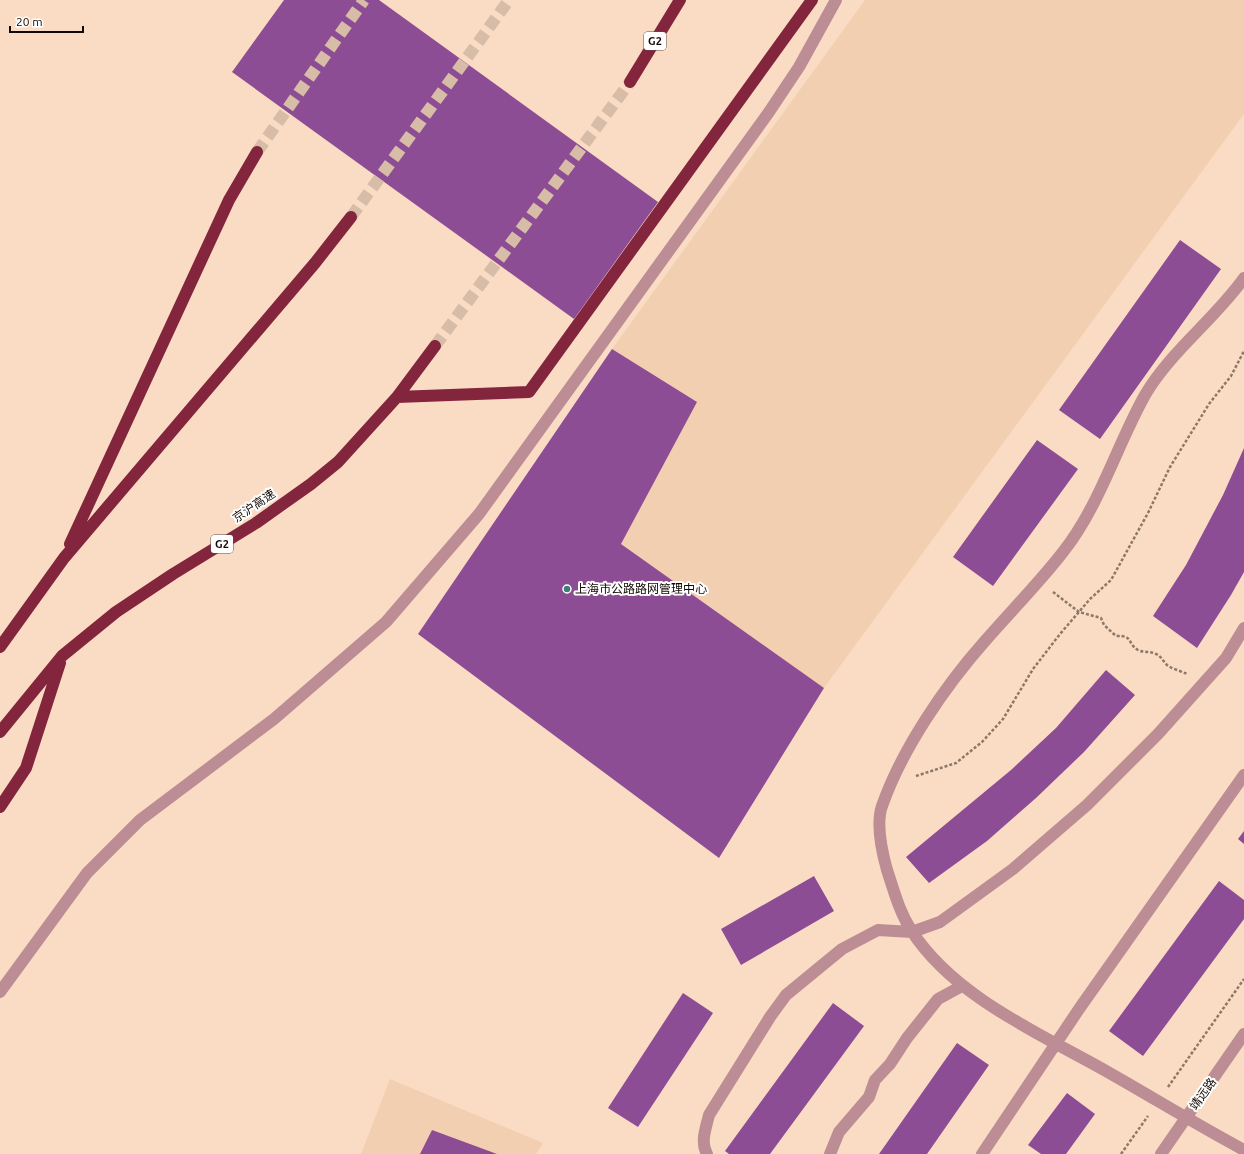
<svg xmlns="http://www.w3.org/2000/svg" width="1244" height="1154" font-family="Ubuntu,'Noto Sans SC',sans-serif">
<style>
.built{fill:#f3cfb2}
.building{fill:#8d4d94}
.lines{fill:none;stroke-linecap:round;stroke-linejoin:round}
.motorway-tunnel{stroke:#d7bca7;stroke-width:12;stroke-dasharray:12 6;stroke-linecap:butt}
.path{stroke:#8c7868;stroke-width:2.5;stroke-dasharray:3 2;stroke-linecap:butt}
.service{stroke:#bc8d94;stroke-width:12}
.tertiary{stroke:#bc8d94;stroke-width:12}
.motorway{stroke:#84253e;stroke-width:12}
.poi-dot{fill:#3a8078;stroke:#fff;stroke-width:1.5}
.labels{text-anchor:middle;stroke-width:4;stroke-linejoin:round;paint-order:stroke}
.shield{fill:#fff;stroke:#5a534f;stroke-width:1}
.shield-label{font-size:11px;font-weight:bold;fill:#130903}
.street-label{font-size:12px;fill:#130903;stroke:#fff}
.poi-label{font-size:12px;fill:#130903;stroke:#fff;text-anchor:start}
</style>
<rect width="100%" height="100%" fill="#fadcc4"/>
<path class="built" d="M865,0H1244V114L824,688L621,544L696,402L612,349Z
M390,1079L543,1143L536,1154H361Z"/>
<path class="building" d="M284,0H379L658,202L574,319L232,72Z
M1180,240L1221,269L1100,439L1059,410Z
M612,349L697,402L621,544L824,688L719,858L418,634Z
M1037,440L1078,469L993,586L953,557Z
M1244,448V572L1231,595L1197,648L1153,616L1186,565L1223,495Z
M1106,670L1135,695L1084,752L1036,798L987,841L929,883L906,857L1011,770L1056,728Z
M1244,831V844L1238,839Z
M814,876L834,911L741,965L721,929Z
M1219,881L1244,900V919L1143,1056L1109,1031Z
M683,993L713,1013L638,1127L608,1108Z
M833,1003L864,1026L770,1154H729L725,1151Z
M957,1043L989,1065L927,1154H879Z
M1067,1093L1095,1114L1066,1154H1041L1028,1145Z
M432,1130L497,1154H420Z"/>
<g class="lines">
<path class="motorway-tunnel" d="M257,152L364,0
M351,217L509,0
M435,346L630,82"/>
<path class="path" d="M1053,592L1079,612L1101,618L1104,625L1116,636C1134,635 1127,644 1138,650C1144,653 1150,651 1156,654C1161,656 1163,661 1167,665C1172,669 1181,671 1187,674
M916,776L956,763L982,742L1003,719L1033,669L1060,634L1090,599L1111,580L1148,513L1170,467L1209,404L1231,376L1244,351
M1168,1087L1244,979
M1121,1154L1148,1116"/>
<path class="service" d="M1244,278C1215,319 1171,351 1145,395C1116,447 1100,505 1063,552C1039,583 1011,611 985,641C945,686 902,749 882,806C876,823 882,852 887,870C894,891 899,911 911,930C954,997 1039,1033 1106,1071C1152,1097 1197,1125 1244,1150
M0,992L87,873L140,820L274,719L386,622L479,514L769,112L799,67L836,0
M707,1154C700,1142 706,1128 709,1115L770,1017L786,995L842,949L878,930L912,932L940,922L1013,869L1087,805L1158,734L1226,658L1244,628
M830,1154L839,1132L869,1097L875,1080L890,1064L907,1038L938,999L962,986
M982,1154L1079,1009L1244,775"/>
<path class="tertiary" d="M1161,1154L1244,1034"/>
<path class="motorway" d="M630,82L680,0
M397,397L529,392L812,0
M70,544L229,200L257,152
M0,647L64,558L315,263L351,217
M0,732L62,656L116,612L173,574L256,523L311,484L338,462L397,397L435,346
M0,807L26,768L60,663"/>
</g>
<circle class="poi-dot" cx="567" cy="589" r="4"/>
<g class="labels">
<g class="shield">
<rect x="644" y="32" width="22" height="18" rx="3"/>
<rect x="211" y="535" width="22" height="18" rx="3"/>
</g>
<g class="shield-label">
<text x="655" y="45">G2</text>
<text x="222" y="548">G2</text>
</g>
<g class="street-label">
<text transform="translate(254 506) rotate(-34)" y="4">京沪高速</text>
<text transform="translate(1203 1094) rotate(-55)" y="4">靖远路</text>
</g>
<g class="poi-label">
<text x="575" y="593">上海市公路路网管理中心</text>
</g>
</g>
<path d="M10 26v6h73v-6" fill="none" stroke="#130903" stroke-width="2"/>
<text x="16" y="26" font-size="12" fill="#130903" stroke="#ffffff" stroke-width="3" paint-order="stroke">20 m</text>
</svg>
